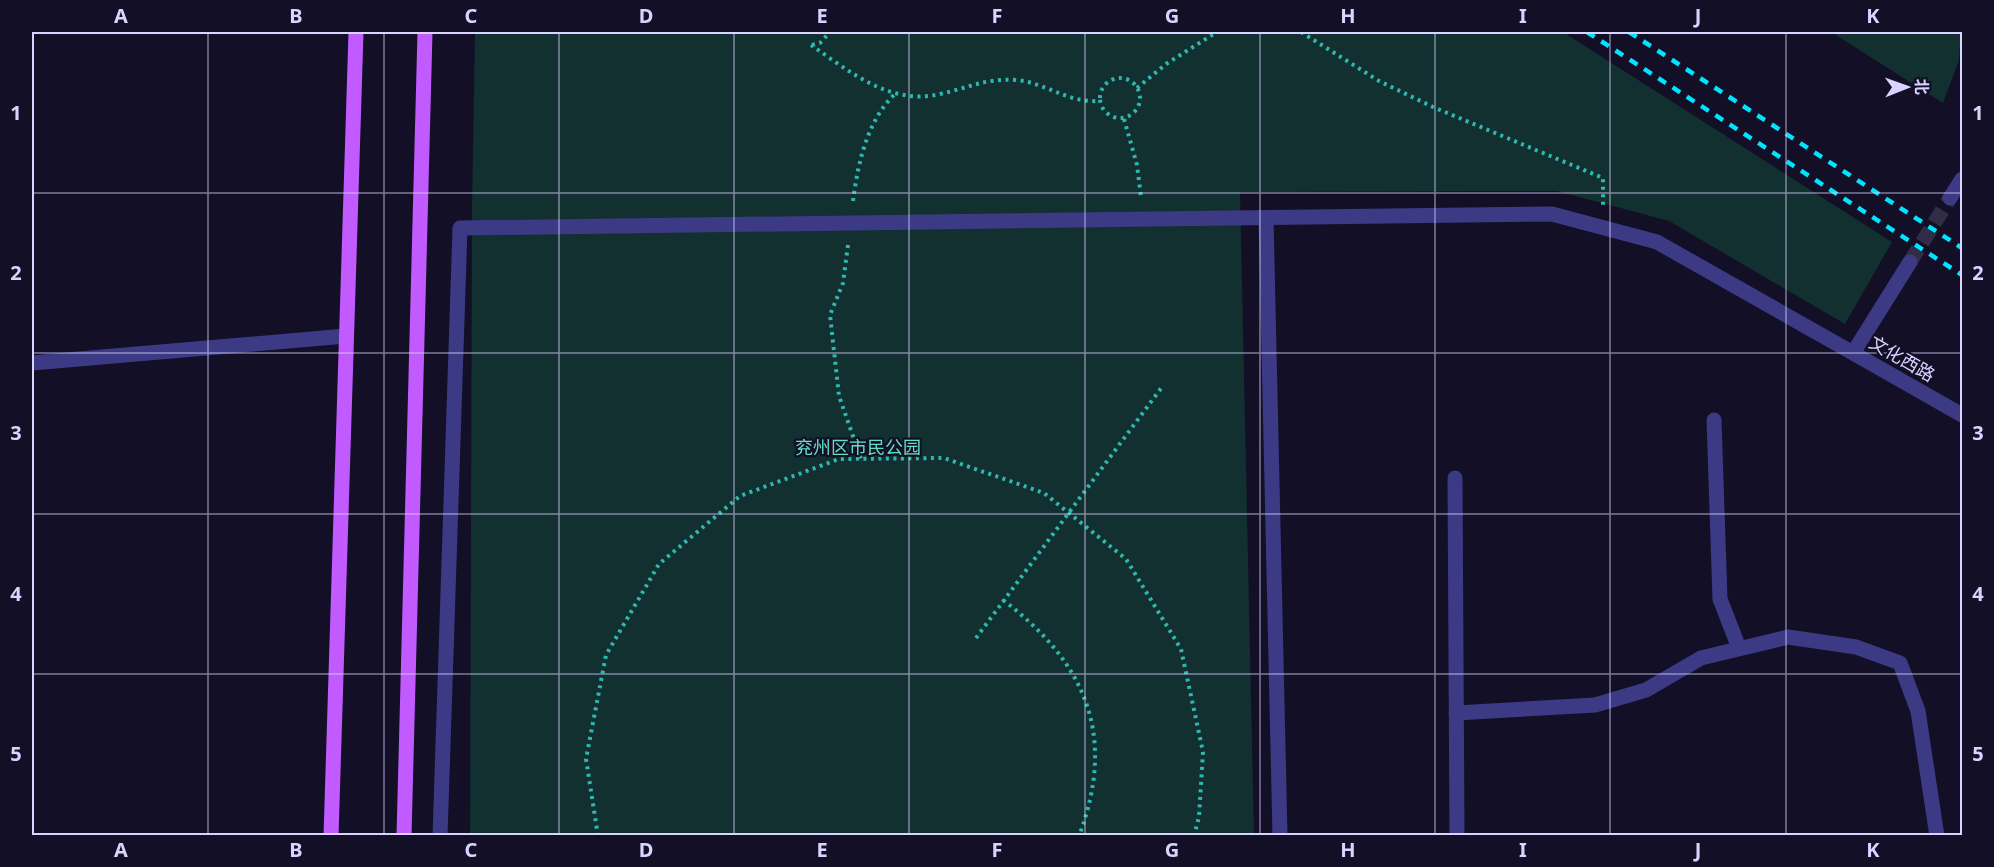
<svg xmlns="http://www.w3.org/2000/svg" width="1994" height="867" font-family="'Noto Sans','Noto Sans SC',sans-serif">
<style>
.green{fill:#12302f}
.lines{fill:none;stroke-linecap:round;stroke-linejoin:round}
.minor-tunnel{stroke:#312d47;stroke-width:15;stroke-dasharray:15 8;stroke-linecap:butt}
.path{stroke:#2fb8b0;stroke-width:4;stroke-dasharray:3 4.5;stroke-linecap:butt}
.minor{stroke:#3d3a85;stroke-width:15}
.major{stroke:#c25bff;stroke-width:15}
.rail{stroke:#00e5ff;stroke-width:4.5;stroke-dasharray:9 8;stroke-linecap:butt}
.grid{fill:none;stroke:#d9d4ff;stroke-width:1.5;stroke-opacity:0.55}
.labels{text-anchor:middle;stroke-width:4.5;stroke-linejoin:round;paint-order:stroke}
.street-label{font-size:18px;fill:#d9d4ff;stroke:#130f26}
.park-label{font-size:18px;fill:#5fe0c0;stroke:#130f26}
.neatline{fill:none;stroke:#d9d4ff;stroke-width:2}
.grid-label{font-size:20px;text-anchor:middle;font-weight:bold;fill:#d9d4ff}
</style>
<rect width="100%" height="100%" fill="#130f26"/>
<path class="green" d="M475,32H1563L1892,242L1845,324L1669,221L1557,191L1240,192L1254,835L470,836L472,208Z
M1831,32H1961L1959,60L1943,103Z"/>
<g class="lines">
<path class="minor-tunnel" d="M1910,262L1950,198"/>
<path class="path" d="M1301,32L1379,81L1433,107L1603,178V206
M811,45C849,71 890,106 940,94C968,88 985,78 1016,80C1047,83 1067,103 1099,101
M812,45L820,43L830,32
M1100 98a20 20 0 1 1 40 0a20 20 0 1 1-40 0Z
M1137,88L1166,64L1217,32
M1124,119L1137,165L1141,197
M853,201C858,163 867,120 896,93
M848,245L843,283L830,315L839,396L861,459
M1003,600C1086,663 1117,735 1079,836
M976,638L1162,387
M598,836L586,759L606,655L659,564L740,496L839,459L944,458L1044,493L1126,559L1181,649L1203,752L1199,817L1194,836"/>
<path class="minor" d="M1950,198L1962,179
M1266,218L1280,836
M1910,262L1853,353L1962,415
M32,363L346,336
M1714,420L1720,599L1739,648
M1455,478L1457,836
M1456,713L1595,705L1646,690L1701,658L1788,637L1856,647L1900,663L1918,711L1937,836
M440,836L460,228L1552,214L1657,242L1853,353"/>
<path class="major" d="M331,836L356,32
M404,836L425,32"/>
<path class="rail" d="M1587,32L1962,275
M1629,32L1962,248"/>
</g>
<path class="grid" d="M208,32V836M384,32V836M559,32V836M734,32V836M909,32V836M1085,32V836M1260,32V836M1435,32V836M1610,32V836M1786,32V836M32,193H1962M32,353H1962M32,514H1962M32,674H1962"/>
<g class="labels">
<g class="street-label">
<text transform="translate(1902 359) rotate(30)" y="6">文化西路</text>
</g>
<g class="park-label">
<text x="858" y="454">兖州区市民公园</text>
</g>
</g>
<rect width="1994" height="867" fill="none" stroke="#130f26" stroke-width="66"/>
<g transform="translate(1907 87) rotate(89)" stroke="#130f26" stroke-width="4.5" paint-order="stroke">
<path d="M0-4.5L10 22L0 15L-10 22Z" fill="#d9d4ff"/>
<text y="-9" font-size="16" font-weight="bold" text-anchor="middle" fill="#d9d4ff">北</text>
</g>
<rect x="33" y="33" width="1928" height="801" class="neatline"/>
<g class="grid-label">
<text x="121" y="23">A</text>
<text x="296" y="23">B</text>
<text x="471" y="23">C</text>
<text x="646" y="23">D</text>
<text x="822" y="23">E</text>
<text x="997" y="23">F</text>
<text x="1172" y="23">G</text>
<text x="1348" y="23">H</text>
<text x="1523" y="23">I</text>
<text x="1698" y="23">J</text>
<text x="1873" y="23">K</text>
<text x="16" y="120">1</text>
<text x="1978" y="120">1</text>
<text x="16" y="280">2</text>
<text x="1978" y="280">2</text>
<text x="16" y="440">3</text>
<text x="1978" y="440">3</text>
<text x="16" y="601">4</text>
<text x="1978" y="601">4</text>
<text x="16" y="761">5</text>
<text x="1978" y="761">5</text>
<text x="121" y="857">A</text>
<text x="296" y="857">B</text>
<text x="471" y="857">C</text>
<text x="646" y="857">D</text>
<text x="822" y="857">E</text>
<text x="997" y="857">F</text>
<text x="1172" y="857">G</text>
<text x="1348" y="857">H</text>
<text x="1523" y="857">I</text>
<text x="1698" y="857">J</text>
<text x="1873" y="857">K</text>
</g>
</svg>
